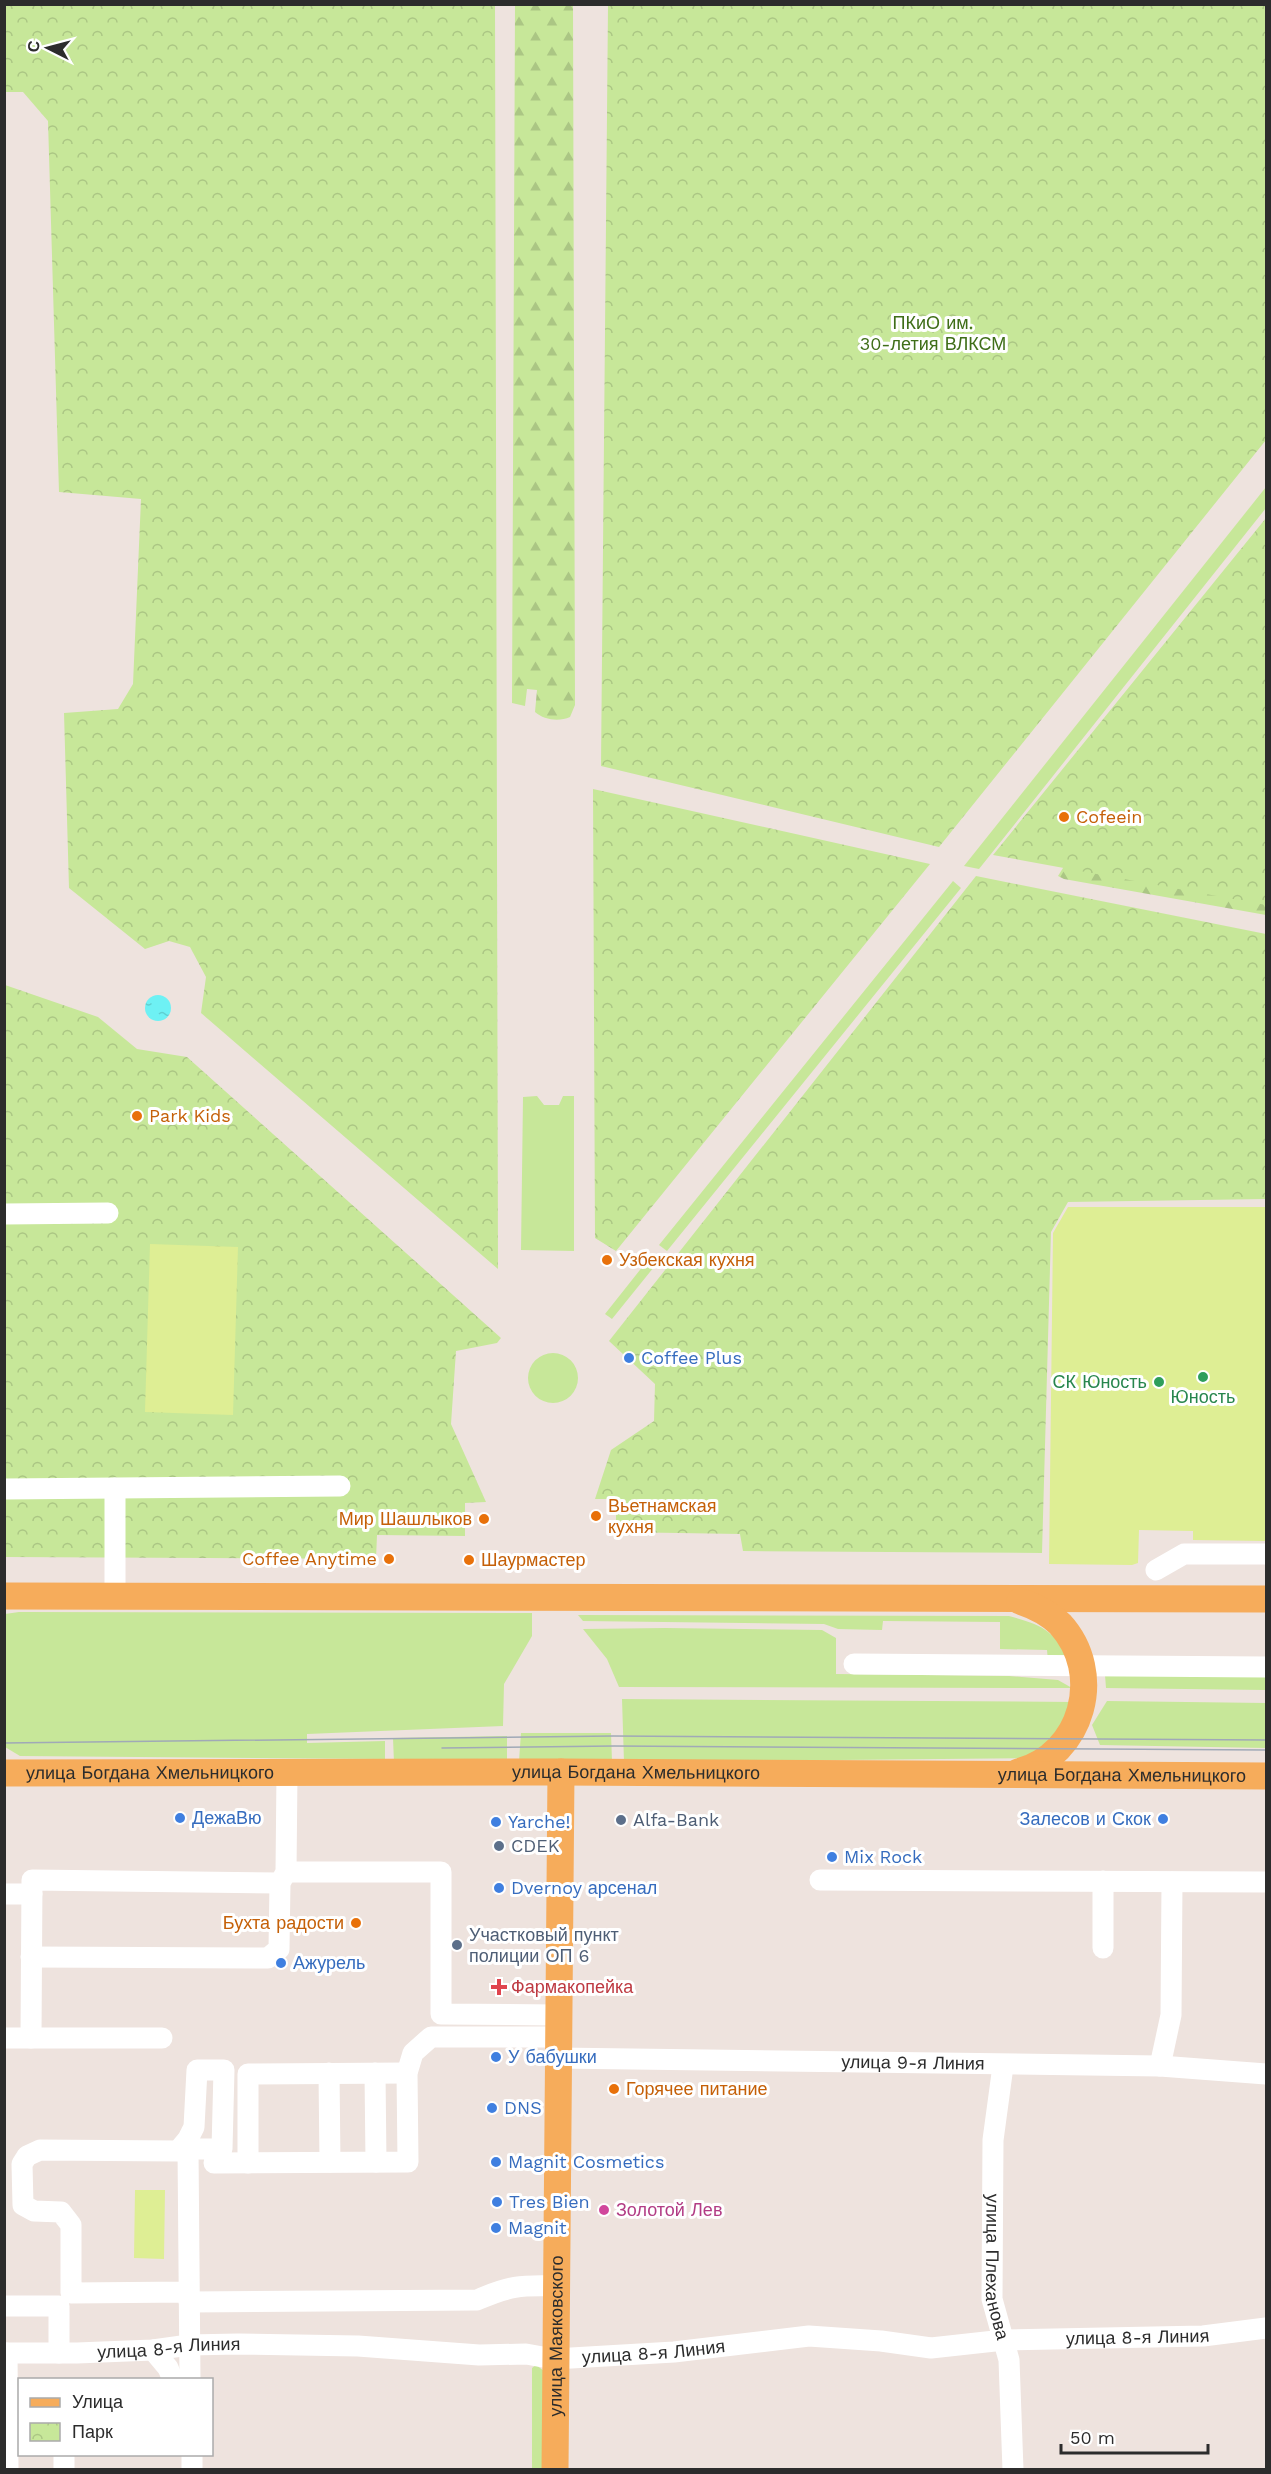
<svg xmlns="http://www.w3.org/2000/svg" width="1271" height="2474" font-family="'Work Sans',sans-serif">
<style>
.grass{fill:#c7e799}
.forest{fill:url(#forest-firs)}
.park{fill:url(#park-crowns)}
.pitch{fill:#deee94}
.water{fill:url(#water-ripples)}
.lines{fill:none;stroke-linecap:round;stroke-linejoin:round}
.minor{stroke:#fff;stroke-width:21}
.major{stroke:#f6ac5b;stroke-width:27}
.tram{stroke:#a0a9b7;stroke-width:1.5}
.food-dot{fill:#e8710a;stroke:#fff;stroke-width:2}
.shop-dot{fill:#3f7fe0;stroke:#fff;stroke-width:2}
.leisure-dot{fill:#2e9e5b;stroke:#fff;stroke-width:2}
.service-dot{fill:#5c6f8a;stroke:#fff;stroke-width:2}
.health-dot{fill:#e0444e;stroke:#fff;stroke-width:2}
.hotel-dot{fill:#d1479c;stroke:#fff;stroke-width:2}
.labels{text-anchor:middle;stroke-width:6;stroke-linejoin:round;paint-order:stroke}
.park-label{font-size:18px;fill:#3f6e18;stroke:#fff}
.food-label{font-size:18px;fill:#c56008;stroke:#fff;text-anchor:start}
.shop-label{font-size:18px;fill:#366cbe;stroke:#fff;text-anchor:start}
.leisure-label{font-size:18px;fill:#27864d;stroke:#fff;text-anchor:end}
.street-label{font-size:18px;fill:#2c2c2c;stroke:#fff}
.service-label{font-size:18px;fill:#4e5e75;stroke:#fff;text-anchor:start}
.health-label{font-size:18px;fill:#be3a42;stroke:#fff;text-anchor:start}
.hotel-label{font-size:18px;fill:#b23c85;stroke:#fff;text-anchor:start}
</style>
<defs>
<pattern id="forest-firs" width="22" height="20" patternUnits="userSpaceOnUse" patternTransform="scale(1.5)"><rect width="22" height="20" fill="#c7e799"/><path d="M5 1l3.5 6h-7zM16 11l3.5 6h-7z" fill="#abc684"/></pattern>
<pattern id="park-crowns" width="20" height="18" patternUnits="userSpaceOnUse" patternTransform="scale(1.5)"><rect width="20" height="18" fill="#c7e799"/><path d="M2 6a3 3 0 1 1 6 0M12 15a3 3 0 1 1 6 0" fill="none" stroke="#abc684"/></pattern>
<pattern id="water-ripples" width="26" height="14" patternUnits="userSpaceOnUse" patternTransform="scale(1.5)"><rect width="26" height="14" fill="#6ef1f4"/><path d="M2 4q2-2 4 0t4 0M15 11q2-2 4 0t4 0" fill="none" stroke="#5fcfd1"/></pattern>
</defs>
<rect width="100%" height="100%" fill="#eee3de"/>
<path class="grass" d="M1266,487V508L979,869L964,866Z
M953,881L961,888L667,1251L659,1245Z
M537,1096L544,1105H559L563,1096H574V1251L521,1250L523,1097Z
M651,1256L658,1262L612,1319L605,1314Z
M528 1378a25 25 0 1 1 50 0a25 25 0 1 1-50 0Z
M19,1612L532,1613V1636L504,1684L503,1726L307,1734V1743L385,1741V1759L20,1756L5,1747V1614Z
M578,1615L1009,1616C1042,1625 1055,1630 1069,1662L1048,1661L1047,1650L1000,1649V1622L883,1621L882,1630L838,1629L824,1624L583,1621Z
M665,1628L822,1630L836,1638V1674L1009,1676L1058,1680L1072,1688L619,1687L607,1659L583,1629Z
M1105,1675L1266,1676V1690L1106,1688Z
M622,1699L1075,1702L1062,1732L1033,1758L624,1762Z
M1107,1701L1266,1703V1748L1100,1745L1092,1725Z
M521,1733H611L612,1761H519Z
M507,1736V1761L394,1763L393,1738Z
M536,2365L544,2371L543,2469L532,2470V2368Z"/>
<path class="forest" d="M515,5H573L575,705L570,717C559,722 544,720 535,712L537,690L527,689L525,706L512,703Z
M1266,802V915L1064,879L1058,876L1073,852Z"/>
<path class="park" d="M4,5H495L498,1269L201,1013L206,977L190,947L169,941L145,949L69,888L64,713L118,709L133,684L141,499L59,492L48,121L23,92H5Z
M608,5H1266V440L939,847L601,766Z
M1266,518V905L993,855Z
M593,789L930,864L616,1251L595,1238Z
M976,876L1266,934V1199L1068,1202L1051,1232L1042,1553L743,1551L740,1534L616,1532V1499H595L611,1450L654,1421L655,1384L609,1341Z
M5,985L98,1017L137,1049L187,1057L501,1338L497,1343L456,1351L451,1424L486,1502L465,1503V1536L377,1535L376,1559L5,1557Z"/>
<path class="pitch" d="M1068,1207H1266V1541L1193,1540V1531L1139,1530L1138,1563L1132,1565L1049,1564L1053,1233Z
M150,1244L238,1247L233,1415L145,1412Z
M135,2190H165L164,2259L134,2258Z"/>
<path class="water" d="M145 1008a13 13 0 1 1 26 0a13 13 0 1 1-26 0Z"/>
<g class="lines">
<g class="minor">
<path d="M4,1214L108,1213"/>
<path d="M4,1489L340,1486"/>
<path d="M1156,1570L1184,1554H1266"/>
<path d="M115,1597V1488"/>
<path d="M854,1664L1266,1667"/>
<path d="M286,1872H441V2014L557,2015"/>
<path d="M820,1880L1266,1882"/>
<path d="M4,1894H32"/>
<path d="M1103,1948V1881"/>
<path d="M31,1957L268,1958L279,1949L280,1883L286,1872L287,1773"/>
<path d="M4,2038H162"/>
<path d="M31,2038L32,1880L280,1883"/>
<path id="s1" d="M557,2058L1160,2066L1266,2074"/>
<path id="s2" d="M1003,2066L993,2140L992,2299L1009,2360L1013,2470"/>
<path d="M1160,2066L1171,2015L1172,1882"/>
<path d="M329,2073L330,2162"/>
<path d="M375,2073L376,2162"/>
<path d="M214,2163L408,2162L407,2073L413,2053L431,2037H557"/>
<path d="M248,2163V2074L407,2073"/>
<path d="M189,2292L71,2293V2225L61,2212L34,2211L23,2205L22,2164L27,2156L40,2150L178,2151L188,2139L194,2127L197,2070H224L222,2149H188L190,2380"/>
<path d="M189,2302L477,2300C509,2286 520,2285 555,2286"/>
<path d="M4,2306H59V2353"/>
<path d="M153,2350L168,2368L173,2380"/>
<path id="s3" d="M4,2353H77L153,2350L189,2345L238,2344L358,2346L479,2355L526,2354L554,2359L674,2352L809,2336L881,2341L931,2348L1004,2340L1203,2336L1266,2328"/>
<path d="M7,2353L8,2470"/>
<path d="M64,2454V2470"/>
<path d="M192,2454V2470"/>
</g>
<g class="major">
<path d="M4,1596L1266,1599"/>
<path d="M1018,1772C1083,1755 1105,1673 1060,1624C1049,1613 1035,1606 1020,1601"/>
<path id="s4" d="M4,1773L561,1772L1266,1776"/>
<path id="s5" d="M555,2470L561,1772"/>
</g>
<path class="tram" d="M4,1743L613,1736L1266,1740
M442,1748L614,1746L1266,1750"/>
</g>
<g class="food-dot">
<circle cx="1064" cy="817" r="6"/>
<circle cx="137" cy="1116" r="6"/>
<circle cx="607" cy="1260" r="6"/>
<circle cx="596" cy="1516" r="6"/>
<circle cx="484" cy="1519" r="6"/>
<circle cx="389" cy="1559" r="6"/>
<circle cx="469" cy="1560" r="6"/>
<circle cx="356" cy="1923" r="6"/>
<circle cx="614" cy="2089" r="6"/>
</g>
<g class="shop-dot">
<circle cx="629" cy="1358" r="6"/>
<circle cx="180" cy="1818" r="6"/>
<circle cx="1163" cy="1819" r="6"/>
<circle cx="496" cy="1822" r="6"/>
<circle cx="832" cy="1857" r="6"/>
<circle cx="499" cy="1888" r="6"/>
<circle cx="281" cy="1963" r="6"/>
<circle cx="496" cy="2057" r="6"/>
<circle cx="492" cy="2108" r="6"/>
<circle cx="496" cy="2162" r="6"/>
<circle cx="497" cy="2202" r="6"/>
<circle cx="496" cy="2228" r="6"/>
</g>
<g class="leisure-dot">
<circle cx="1203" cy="1377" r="6"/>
<circle cx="1159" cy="1382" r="6"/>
</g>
<g class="service-dot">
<circle cx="621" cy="1820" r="6"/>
<circle cx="499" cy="1846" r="6"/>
<circle cx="457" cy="1945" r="6"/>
</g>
<path class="health-dot" d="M496 1978h6v6h6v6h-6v6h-6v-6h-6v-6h6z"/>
<circle class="hotel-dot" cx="604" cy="2210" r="6"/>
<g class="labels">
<g class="park-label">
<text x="933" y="329">ПКиО им.<tspan x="933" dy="21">30-летия ВЛКСМ</tspan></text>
</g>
<g class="food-label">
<text x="1076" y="823">Cofeein</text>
<text x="149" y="1122">Park Kids</text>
<text x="619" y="1266">Узбекская кухня</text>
<text x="608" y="1512">Вьетнамская<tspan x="608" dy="21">кухня</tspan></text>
<text x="472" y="1525" text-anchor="end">Мир Шашлыков</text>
<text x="377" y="1565" text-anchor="end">Coffee Anytime</text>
<text x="481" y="1566">Шаурмастер</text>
<text x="344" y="1929" text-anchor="end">Бухта радости</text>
<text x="626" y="2095">Горячее питание</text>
</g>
<g class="shop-label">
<text x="641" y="1364">Coffee Plus</text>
<text x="192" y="1824">ДежаВю</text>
<text x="1151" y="1825" text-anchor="end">Залесов и Скок</text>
<text x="508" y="1828">Yarche!</text>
<text x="844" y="1863">Mix Rock</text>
<text x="511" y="1894">Dvernoy арсенал</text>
<text x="293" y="1969">Ажурель</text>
<text x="508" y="2063">У бабушки</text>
<text x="504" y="2114">DNS</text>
<text x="508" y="2168">Magnit Cosmetics</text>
<text x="509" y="2208">Tres Bien</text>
<text x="508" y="2234">Magnit</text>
</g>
<g class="leisure-label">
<text x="1147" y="1388">СК Юность</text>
<text x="1203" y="1403" text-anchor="middle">Юность</text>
</g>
<g class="street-label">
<text dy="6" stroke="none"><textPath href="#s4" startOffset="146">улица Богдана Хмельницкого</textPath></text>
<text dy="6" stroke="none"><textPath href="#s4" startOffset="632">улица Богдана Хмельницкого</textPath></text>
<text dy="6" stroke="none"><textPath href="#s4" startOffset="1118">улица Богдана Хмельницкого</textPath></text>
<text dy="6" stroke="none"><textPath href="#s1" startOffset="356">улица 9-я Линия</textPath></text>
<text dy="6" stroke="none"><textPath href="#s2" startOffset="202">улица Плеханова</textPath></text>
<text dy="6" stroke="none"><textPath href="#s5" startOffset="134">улица Маяковского</textPath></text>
<text dy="6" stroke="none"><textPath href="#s3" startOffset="1137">улица 8-я Линия</textPath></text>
<text dy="6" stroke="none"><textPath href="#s3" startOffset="165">улица 8-я Линия</textPath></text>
<text dy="6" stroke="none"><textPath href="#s3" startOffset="651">улица 8-я Линия</textPath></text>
</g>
<g class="service-label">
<text x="633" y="1826">Alfa-Bank</text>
<text x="511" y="1852">CDEK</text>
<text x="469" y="1941">Участковый пункт<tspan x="469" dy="21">полиции ОП 6</tspan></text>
</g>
<g class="health-label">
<text x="511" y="1993">Фармакопейка</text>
</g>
<g class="hotel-label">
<text x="616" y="2216">Золотой Лев</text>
</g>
</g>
<rect width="1271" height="2474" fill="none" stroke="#2c2c2c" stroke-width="12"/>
<rect x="18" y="2378" width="195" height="78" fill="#ffffff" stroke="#ababab" stroke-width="1.5"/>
<rect x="30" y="2398" width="30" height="9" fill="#f6ac5b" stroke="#ababab" stroke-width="1.5"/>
<text x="72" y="2408" font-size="18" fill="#2c2c2c">Улица</text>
<rect x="30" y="2423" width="30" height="18" fill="url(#park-crowns)" stroke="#ababab" stroke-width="1.5"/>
<text x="72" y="2438" font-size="18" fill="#2c2c2c">Парк</text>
<g transform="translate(48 48) rotate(276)" stroke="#ffffff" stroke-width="4.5" paint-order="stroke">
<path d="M0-4.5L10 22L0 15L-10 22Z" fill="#2c2c2c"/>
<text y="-9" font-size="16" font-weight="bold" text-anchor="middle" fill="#2c2c2c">С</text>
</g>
<path d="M1061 2444v9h147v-9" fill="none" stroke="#2c2c2c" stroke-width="3"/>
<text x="1070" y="2444" font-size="18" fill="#2c2c2c" stroke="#ffffff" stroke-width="4.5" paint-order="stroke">50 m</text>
</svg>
